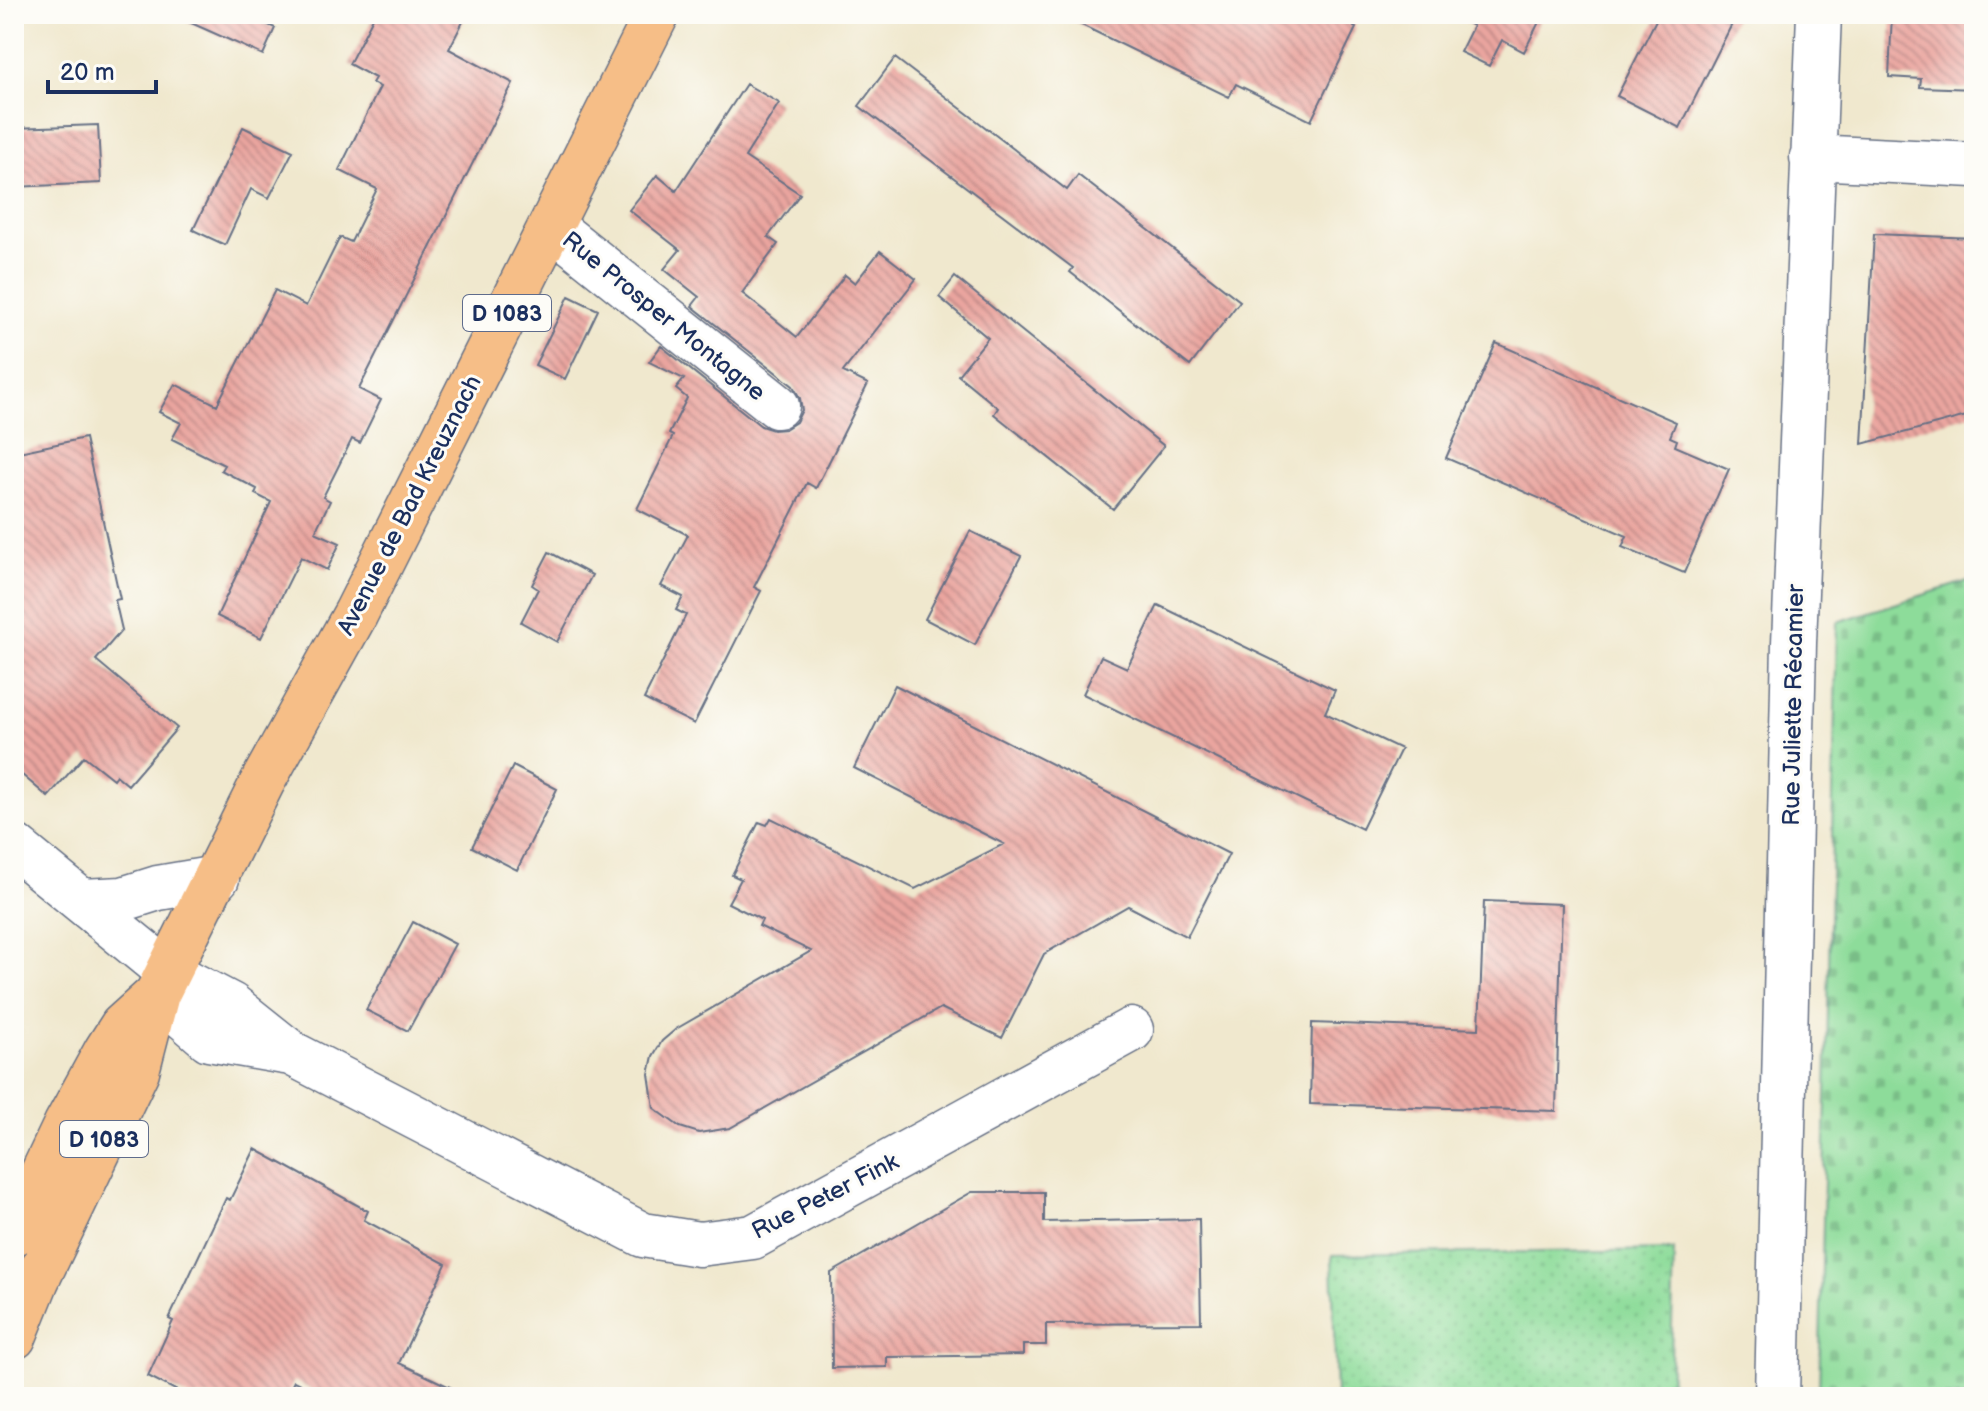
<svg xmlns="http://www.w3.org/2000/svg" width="1988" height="1411" font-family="'Balsamiq Sans',sans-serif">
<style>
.cemetery{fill:url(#cemetery-stones);stroke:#54867c;stroke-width:2}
.park{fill:url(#park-dots);stroke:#54867c;stroke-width:2}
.building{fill:url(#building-back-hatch)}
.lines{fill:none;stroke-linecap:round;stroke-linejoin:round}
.street-casing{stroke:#667085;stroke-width:47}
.primary-casing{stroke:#667085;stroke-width:47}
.street{stroke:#fff;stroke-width:44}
.primary{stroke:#f6be87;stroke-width:44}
.labels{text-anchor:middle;stroke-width:6;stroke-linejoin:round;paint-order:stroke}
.shield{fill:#fdfcf7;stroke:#5f6c8c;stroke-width:2}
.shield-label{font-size:22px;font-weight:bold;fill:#1b2f5e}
.street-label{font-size:24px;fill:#1b2f5e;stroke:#fdfcf7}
</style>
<defs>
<pattern id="cemetery-stones" width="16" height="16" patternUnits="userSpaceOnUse" patternTransform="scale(2)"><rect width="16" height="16" fill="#8ddc9a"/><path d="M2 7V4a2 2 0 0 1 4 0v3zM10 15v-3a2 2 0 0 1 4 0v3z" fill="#79bd87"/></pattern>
<pattern id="park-dots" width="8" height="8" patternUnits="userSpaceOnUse" patternTransform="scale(2)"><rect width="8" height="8" fill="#8ddc9a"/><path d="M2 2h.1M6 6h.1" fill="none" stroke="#79bd87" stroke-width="1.8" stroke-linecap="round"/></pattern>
<pattern id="building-back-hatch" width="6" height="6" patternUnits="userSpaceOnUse" patternTransform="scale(2)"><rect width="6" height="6" fill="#eaa59f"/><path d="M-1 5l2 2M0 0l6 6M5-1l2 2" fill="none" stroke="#bd8785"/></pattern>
</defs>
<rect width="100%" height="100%" fill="#fdfcf7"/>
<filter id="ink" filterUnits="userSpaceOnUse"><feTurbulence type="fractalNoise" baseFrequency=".0125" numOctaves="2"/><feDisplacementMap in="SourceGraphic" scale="16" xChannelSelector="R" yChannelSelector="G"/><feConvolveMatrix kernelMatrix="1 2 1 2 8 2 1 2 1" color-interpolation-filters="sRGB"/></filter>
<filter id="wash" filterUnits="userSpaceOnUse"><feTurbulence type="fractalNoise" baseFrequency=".006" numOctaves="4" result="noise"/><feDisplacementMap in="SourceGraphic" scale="32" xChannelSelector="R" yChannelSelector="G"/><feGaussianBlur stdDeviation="1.8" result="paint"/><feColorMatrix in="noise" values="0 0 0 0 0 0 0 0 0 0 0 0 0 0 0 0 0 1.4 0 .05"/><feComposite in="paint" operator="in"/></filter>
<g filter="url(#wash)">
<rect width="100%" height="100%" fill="#f0e8ce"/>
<path class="cemetery" d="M1974,579V1397H1839L1819,1395L1837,622Z"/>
<path class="park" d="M1674,1250L1670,1397H1336L1332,1255Z"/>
<g id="blocks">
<path class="building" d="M171,14H245L275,28L263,55Z
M375,14H467L449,49L513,83L359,389L381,400L360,443L352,439L323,497L330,501L315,532L340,543L327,570L301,557L261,638L217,616L271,502L255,494L257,489L221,470L224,465L172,439L181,423L159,412L175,384L217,405L275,290L306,306L340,237L351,242L377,189L339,170L380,87L372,83L375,78L349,64Z
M1059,14H1360L1354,27L1356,28L1311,121L1236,84L1229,97Z
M1451,14H1543L1524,52L1502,40L1489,66L1460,52L1473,26Z
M1659,14H1737L1680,128L1617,96Z
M1892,14L1974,18V89L1920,87L1921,79L1889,77Z
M895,58L1067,190L1078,175L1240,301L1190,366L1070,272L1073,268L859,106Z
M746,84L779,103L745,157L800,194L768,237L778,244L742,293L797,337L845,275L855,283L880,251L916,279L843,372L868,384L816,488L807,483L754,587L761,591L694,724L644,699L686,615L676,610L683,597L661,586L688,535L637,509L673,436L669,434L687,398L676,389L684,379L649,362L661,346L761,426L773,430L785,429L796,422L802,410L800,398L793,386L692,306L699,297L664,269L680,250L629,210L657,175L676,191Z
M98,125L101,183L14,187V128Z
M243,127L293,151L269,198L251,189L225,245L193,230Z
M1874,234L1974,238V414L1862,444Z
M955,277L1164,446L1113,509L994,414L998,408L958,375L988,338L939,297Z
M569,296L598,310L565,379L535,365Z
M1496,343L1676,422L1670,437L1677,440L1675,446L1729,469L1684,573L1622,547L1627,536L1446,458Z
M85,438L120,599L115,600L122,630L96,660L177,728L128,785L116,775L113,779L84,756L48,797L14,768V453Z
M970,531L1021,556L975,645L925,619Z
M549,552L592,575L557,642L521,622L538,589L532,585Z
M1158,605L1335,690L1325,713L1401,749L1362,829L1083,694L1101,656L1127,668Z
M895,685L1229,854L1187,937L1128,906L1044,954L1002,1038L941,1008L730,1128L699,1133L680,1127L654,1108L649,1074L653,1056L662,1041L676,1029L811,951L759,926L762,920L728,903L741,879L732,875L759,822L767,825L771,818L915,889L1004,844L854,768Z
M513,766L557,789L517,870L472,847Z
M1484,901L1562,904L1556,1111L1310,1104L1312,1023L1479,1029Z
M413,922L455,944L408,1031L366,1010Z
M255,1149L368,1211L364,1220L446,1264L399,1363L471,1397H326L294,1381L286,1397H189L148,1376L173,1321L169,1319L226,1198L230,1200Z
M972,1192H1044V1222L1199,1219L1201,1323L1046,1324V1345H1023V1355L887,1357V1367L832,1368L831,1273Z"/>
</g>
</g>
<g filter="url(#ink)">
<use href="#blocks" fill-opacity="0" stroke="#667085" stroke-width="2"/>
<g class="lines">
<g class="street-casing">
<path id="street" d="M1812,157L1974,165
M551,226L777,406
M14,846L168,972L231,1005L291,1053L643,1235L699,1244L753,1237L1131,1030
M82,901L123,899L158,888L217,878
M157,994L209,1039L285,1052
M1777,1397L1794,643L1819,14"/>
</g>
<g class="primary-casing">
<path id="primary" d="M14,1233L66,1124L106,1051L122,1026L153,998
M14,1337L37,1280L137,1071L157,994L263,781L356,613L657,14"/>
</g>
<use href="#street" class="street"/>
<use href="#primary" class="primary"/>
</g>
</g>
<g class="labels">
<g class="shield">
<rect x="463" y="295" width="88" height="36" rx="6"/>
<rect x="60" y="1121" width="88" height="36" rx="6"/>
</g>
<g class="shield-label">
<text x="507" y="321">D 1083</text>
<text x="104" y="1147">D 1083</text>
</g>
<g class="street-label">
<text transform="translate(664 316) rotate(39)" y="8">Rue Prosper Montagne</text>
<text transform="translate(409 505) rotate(-63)" y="8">Avenue de Bad Kreuznach</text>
<text transform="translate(1793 705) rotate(-89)" y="8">Rue Juliette Récamier</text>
<text transform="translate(825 1196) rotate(-27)" y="8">Rue Peter Fink</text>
</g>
</g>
<rect width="1988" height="1411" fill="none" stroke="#fdfcf7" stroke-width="48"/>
<path d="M48 80v12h108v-12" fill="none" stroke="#1b2f5e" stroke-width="4"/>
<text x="60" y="80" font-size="24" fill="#1b2f5e" stroke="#fdfcf7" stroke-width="6" paint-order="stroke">20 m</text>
</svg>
